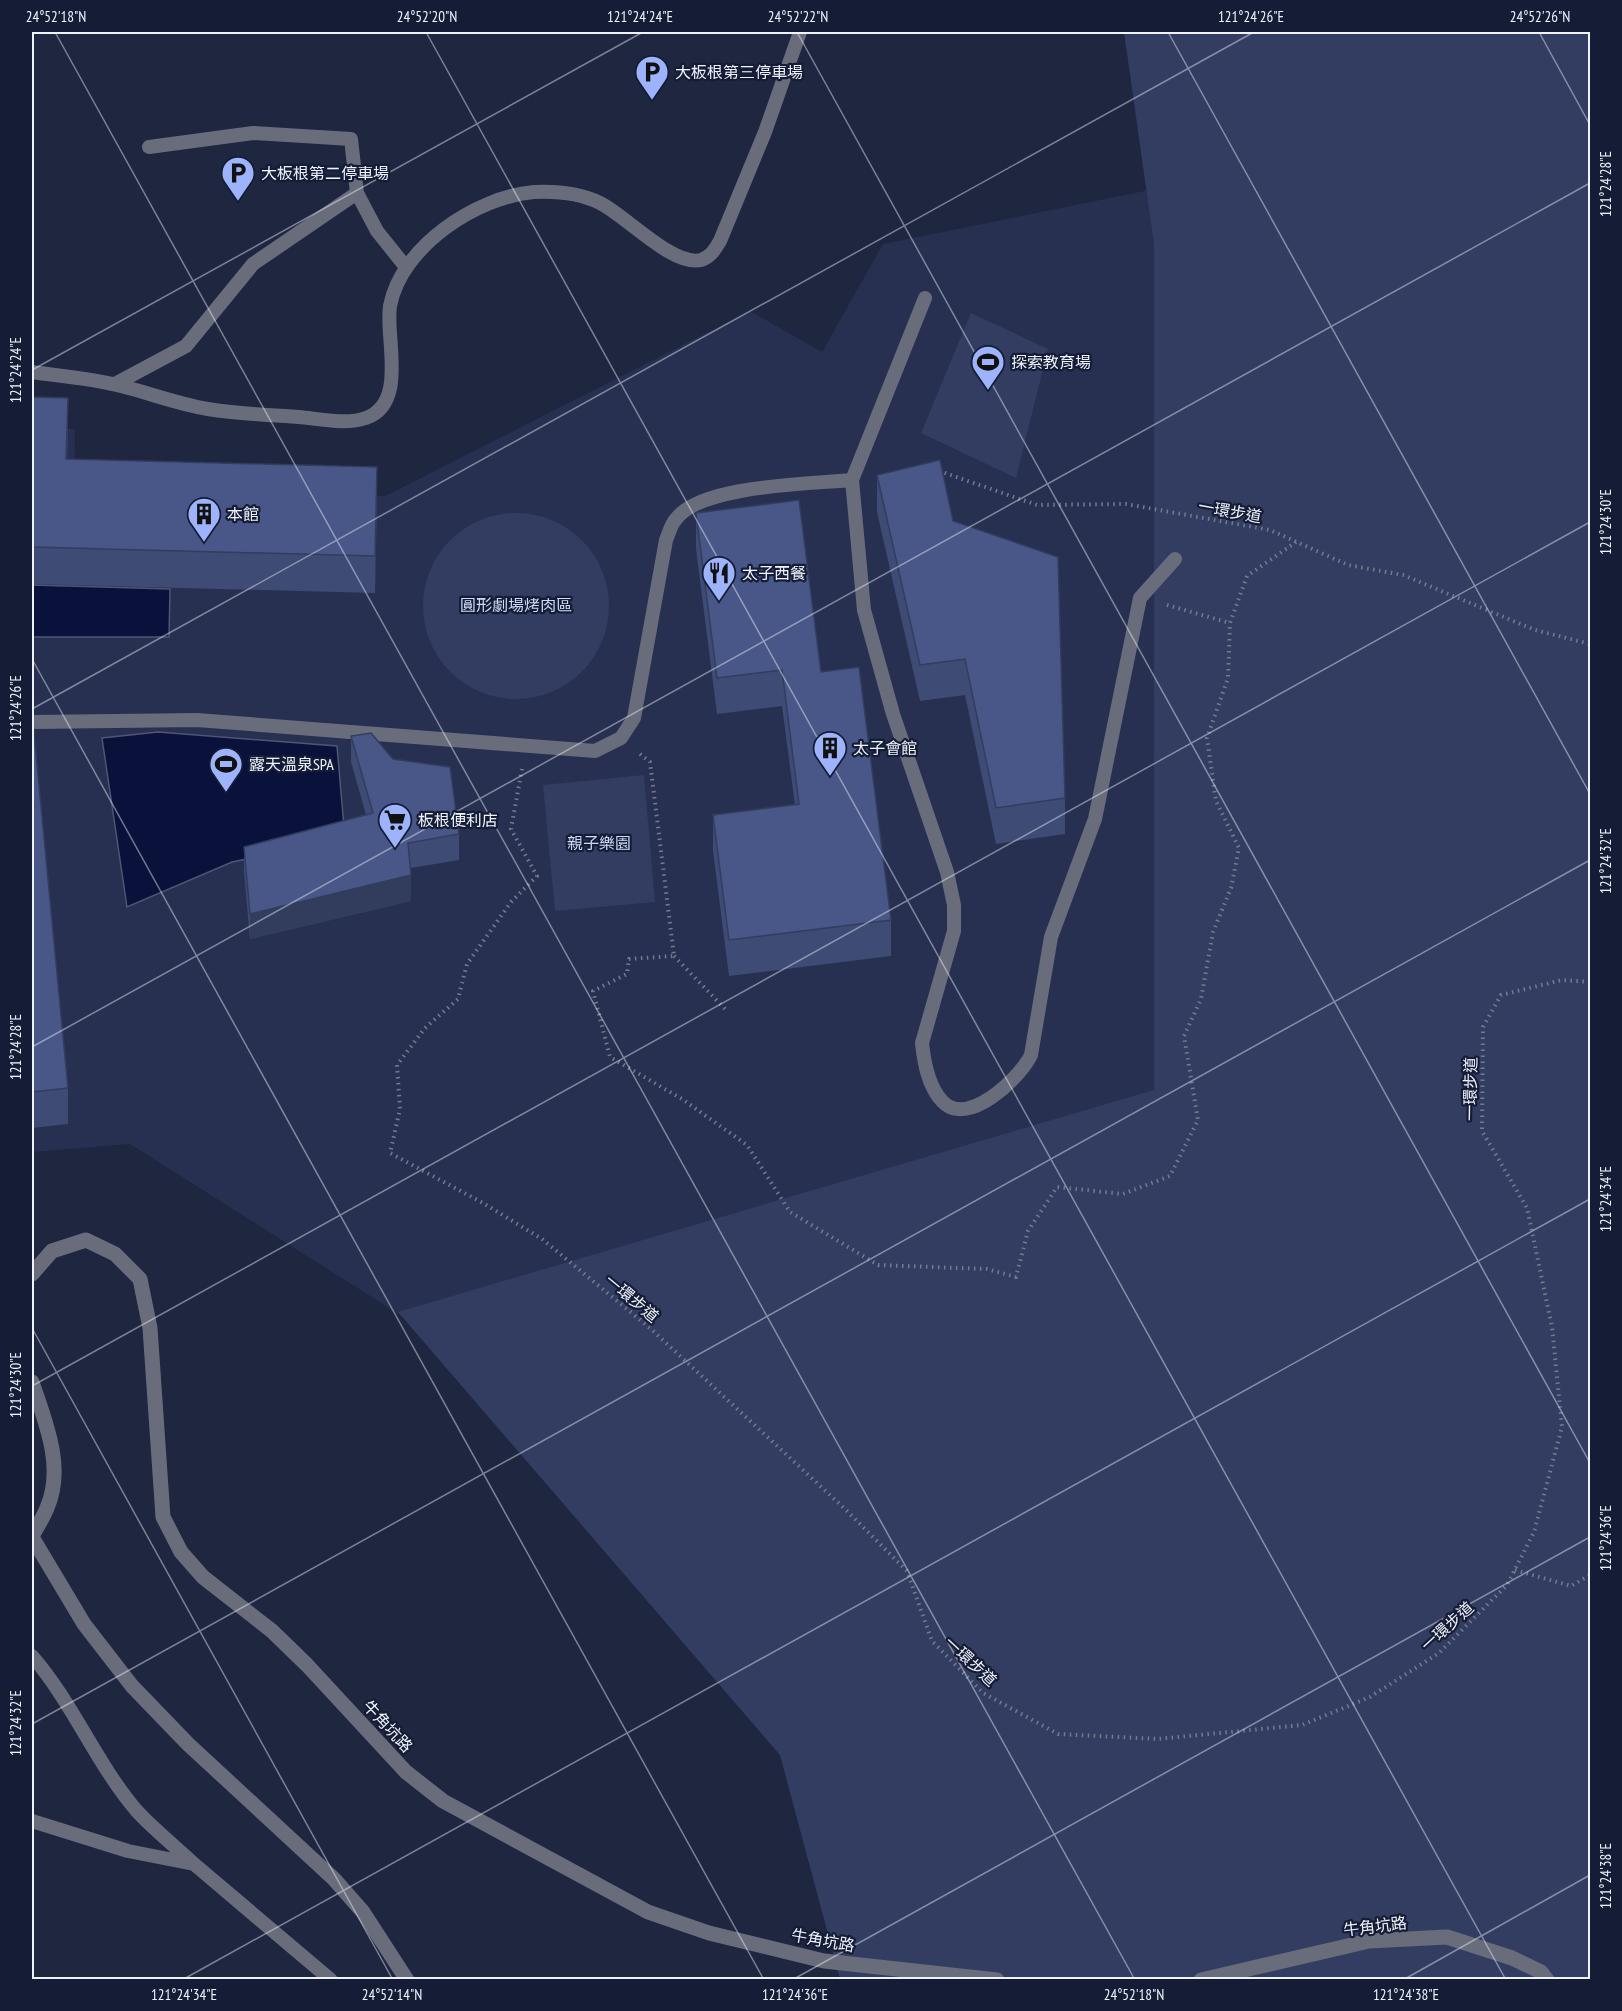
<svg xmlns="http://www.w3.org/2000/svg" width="1622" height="2011" font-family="'PT Sans Narrow','Noto Sans TC',sans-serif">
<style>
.built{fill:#273050}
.green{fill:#323d61}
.water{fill:#0a113b;stroke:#4f5575;stroke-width:1.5}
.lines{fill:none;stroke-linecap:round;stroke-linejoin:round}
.path{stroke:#757b8e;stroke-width:4;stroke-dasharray:1.5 4.5;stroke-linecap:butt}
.service{stroke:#696d7b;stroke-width:14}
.tertiary{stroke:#696d7b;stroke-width:15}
.wall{fill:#3e4b74}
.shaded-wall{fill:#323d5e}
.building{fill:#485787;stroke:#323d5e;stroke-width:1.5}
.ticks{fill:none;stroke:#eff3fd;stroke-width:1.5;stroke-opacity:0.45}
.labels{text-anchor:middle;stroke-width:4.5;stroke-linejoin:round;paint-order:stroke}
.poi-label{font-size:16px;fill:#eff3fd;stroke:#151c35;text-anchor:start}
.street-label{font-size:16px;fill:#eff3fd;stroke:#151c35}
.park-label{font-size:16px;fill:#cfdaf9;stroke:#151c35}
.neatline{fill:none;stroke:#eff3fd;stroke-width:2}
.ticks-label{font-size:15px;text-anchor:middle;fill:#eff3fd}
</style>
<rect width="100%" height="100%" fill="#1e2640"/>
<path class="built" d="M1590,101V1815L650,1473L130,1144L32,1152V427L75,429L74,490L385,496L750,311L822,352L883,244Z"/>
<path class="green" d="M1124,32H1590V1979H840L780,1755L398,1312L1154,1090V244Z
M971,313L1048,349L1016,478L921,433Z
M423 606a93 93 0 1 1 186 0a93 93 0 1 1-186 0Z
M644,775L655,902L555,911L543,785Z"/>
<path class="water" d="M32,585L170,589L169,637H32Z
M158,732L337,746L345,839L232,862L127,907L102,738Z"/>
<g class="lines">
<path class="path" d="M939,471L1037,505L1126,504L1270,530L1348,565L1403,575L1535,630L1590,644
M1167,605L1230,623
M640,754L650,762L674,956L629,959L627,974L593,991L610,1057L682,1099L747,1145L790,1212L878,1265L987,1269L1016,1277L1028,1231L1057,1187L1123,1194L1170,1176L1198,1120L1184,1036L1201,999L1213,932L1231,888L1239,848L1216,801L1207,738L1228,678L1230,623L1247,576L1296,542
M522,769L511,829L537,876L511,902L467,964L458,999L425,1028L397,1065L400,1109L390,1153L483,1203L542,1239L651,1329L845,1509L907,1571L932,1641L983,1693L1058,1734L1158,1739L1302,1725L1370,1697L1439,1653L1507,1585L1534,1532L1562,1427L1552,1327L1527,1208L1482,1131L1483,1027L1501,995L1562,980L1590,982
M674,956L726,1010
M1515,1570L1571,1586L1590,1575"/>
<path class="service" d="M357,193L377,231L405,266
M925,298L852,480L864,610L893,714L947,872L954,905V931L922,1043C924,1062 928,1086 942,1101C967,1129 1020,1078 1031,1055L1051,937L1095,819L1140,598L1175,559
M32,372C60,376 89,378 117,385C147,392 177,404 208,409C238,414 269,415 299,417C320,419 346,425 366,418C408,403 385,338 390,306C401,247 476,197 534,192C556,191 580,193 600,203C625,215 673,267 701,260C711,257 715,249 720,241L765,132L800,32
M115,384L186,346L253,264L357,193L351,139L253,133L149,147
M32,722L197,720L595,751L621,738L634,718L666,540C669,533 671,524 676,519C701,485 810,484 852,480
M32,1656C73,1703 96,1763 136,1810C153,1829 175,1846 194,1864
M32,1821L128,1851L194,1864L331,1980"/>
<path class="tertiary" d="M32,1274L52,1251L86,1240L115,1254L140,1279L150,1328L163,1517L181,1552L203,1577L272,1631L307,1665L406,1772L443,1801L648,1912L709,1933L824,1961L997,1980
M32,1382C45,1421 65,1467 47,1508C43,1518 37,1527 32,1536
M32,1537L84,1624L132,1686L188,1744L334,1879L363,1912L407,1980
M1201,1980L1369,1941L1447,1937L1512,1958L1541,1972L1547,1980"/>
</g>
<path class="wall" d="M32,397L68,434L67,459L377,503L375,593L32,584Z
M877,475L953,521L1065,798V834L996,844L965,695L920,701L877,512Z
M696,513L821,672L891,920V956L729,976L713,851V815L795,805L782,706L717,714L696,549Z
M32,712L68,1088V1124L32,1128Z
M351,736L393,759L459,834V860L411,868V901L250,939L244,872V847L366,815L351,762Z"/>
<path class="shaded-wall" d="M68,398V434L66,495V459Z
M377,467V503L375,593V556Z
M411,875V901L250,939V914Z"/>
<path class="building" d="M32,397L68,398L66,459L377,467L375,556L32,547Z
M940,460L953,521L1058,557L1065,798L996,808L965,659L920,665L877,475Z
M799,500L821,672L859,667L891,920L729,940L713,815L799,804L782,670L717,678L696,513Z
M32,712L68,1088L32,1092Z
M371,733L393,759L450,767L459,834L408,843L411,875L250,914L244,847L373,813L351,736Z"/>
<path class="ticks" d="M55,32L1135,1980M426,32L1506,1980M797,32L1590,1463M1168,32L1590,794M1539,32L1590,125M32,370L643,32M32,659L764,1980M32,709L1254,32M32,1047L1590,183M32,1328L393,1980M32,1386L1590,522M32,1724L1590,860M182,1980L1590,1199M792,1980L1590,1537M1403,1980L1590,1875"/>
<defs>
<g id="parking-pin" transform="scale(1.725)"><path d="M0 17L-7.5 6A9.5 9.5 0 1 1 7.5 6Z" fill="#9db4fd" stroke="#151c35"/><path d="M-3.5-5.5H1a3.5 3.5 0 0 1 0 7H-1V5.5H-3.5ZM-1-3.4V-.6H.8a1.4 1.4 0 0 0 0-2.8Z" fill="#111"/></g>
<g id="stadium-pin" transform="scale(1.725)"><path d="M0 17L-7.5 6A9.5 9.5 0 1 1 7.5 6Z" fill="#9db4fd" stroke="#151c35"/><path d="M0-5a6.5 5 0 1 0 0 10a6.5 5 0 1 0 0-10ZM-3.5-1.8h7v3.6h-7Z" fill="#111"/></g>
<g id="building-pin" transform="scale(1.725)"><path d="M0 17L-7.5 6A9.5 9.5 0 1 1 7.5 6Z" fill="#9db4fd" stroke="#151c35"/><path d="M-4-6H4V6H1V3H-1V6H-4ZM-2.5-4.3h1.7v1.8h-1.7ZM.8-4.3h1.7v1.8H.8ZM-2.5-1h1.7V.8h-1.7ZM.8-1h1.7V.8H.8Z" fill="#111"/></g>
<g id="restaurant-pin" transform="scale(1.725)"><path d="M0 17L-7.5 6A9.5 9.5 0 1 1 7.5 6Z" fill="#9db4fd" stroke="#151c35"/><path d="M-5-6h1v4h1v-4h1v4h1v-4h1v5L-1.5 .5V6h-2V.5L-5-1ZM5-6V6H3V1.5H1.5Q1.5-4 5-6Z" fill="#111"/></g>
<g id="supermarket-pin" transform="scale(1.725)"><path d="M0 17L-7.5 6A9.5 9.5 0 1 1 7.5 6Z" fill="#9db4fd" stroke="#151c35"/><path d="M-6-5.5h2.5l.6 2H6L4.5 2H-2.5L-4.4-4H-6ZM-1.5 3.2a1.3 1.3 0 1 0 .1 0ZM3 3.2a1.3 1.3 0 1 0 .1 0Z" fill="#111"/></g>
</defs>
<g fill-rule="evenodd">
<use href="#parking-pin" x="652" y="72"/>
<use href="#parking-pin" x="238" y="173"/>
<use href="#stadium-pin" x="988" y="362"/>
<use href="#building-pin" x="204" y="514"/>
<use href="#restaurant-pin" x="719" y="573"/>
<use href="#building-pin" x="830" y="748"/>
<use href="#stadium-pin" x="226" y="764"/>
<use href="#supermarket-pin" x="395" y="820"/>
</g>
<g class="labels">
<g class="poi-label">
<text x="675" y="78">大板根第三停車場</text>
<text x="261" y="179">大板根第二停車場</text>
<text x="1011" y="368">探索教育場</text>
<text x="227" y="520">本館</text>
<text x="742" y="579">太子西餐</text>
<text x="853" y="754">太子會館</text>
<text x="249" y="770">露天溫泉SPA</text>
<text x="418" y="826">板根便利店</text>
</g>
<g class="street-label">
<text transform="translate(1230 511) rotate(10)" y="6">一環步道</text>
<text transform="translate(1470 1089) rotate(-89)" y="6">一環步道</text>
<text transform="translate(632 1298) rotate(40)" y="6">一環步道</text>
<text transform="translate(1447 1626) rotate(-42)" y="6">一環步道</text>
<text transform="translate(971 1661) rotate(43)" y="6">一環步道</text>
<text transform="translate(388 1726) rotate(47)" y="6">牛角坑路</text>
<text transform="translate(1375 1926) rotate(-7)" y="6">牛角坑路</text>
<text transform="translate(823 1940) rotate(10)" y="6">牛角坑路</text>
</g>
<g class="park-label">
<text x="516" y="611">圓形劇場烤肉區</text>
<text x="599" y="849">親子樂園</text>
</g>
</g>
<rect width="1622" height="2011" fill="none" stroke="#151c35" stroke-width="66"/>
<rect x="33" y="33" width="1556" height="1945" class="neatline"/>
<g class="ticks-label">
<text x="56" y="22">24°52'18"N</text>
<text x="427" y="22">24°52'20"N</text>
<text x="640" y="22">121°24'24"E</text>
<text x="798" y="22">24°52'22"N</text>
<text x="1251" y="22">121°24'26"E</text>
<text x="1540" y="22">24°52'26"N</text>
<text transform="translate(1606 184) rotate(-90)" y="5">121°24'28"E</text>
<text transform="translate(16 370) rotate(-90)" y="5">121°24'24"E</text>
<text transform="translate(1606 522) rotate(-90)" y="5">121°24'30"E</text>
<text transform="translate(16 708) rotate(-90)" y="5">121°24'26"E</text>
<text transform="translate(1606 861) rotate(-90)" y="5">121°24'32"E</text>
<text transform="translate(16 1047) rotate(-90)" y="5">121°24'28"E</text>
<text transform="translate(1606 1199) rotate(-90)" y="5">121°24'34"E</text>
<text transform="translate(16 1385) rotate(-90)" y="5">121°24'30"E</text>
<text transform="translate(1606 1538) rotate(-90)" y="5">121°24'36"E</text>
<text transform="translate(16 1723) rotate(-90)" y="5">121°24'32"E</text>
<text transform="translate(1606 1876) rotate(-90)" y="5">121°24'38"E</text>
<text x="184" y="2000">121°24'34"E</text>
<text x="392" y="2000">24°52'14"N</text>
<text x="795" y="2000">121°24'36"E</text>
<text x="1134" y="2000">24°52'18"N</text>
<text x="1406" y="2000">121°24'38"E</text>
</g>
</svg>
